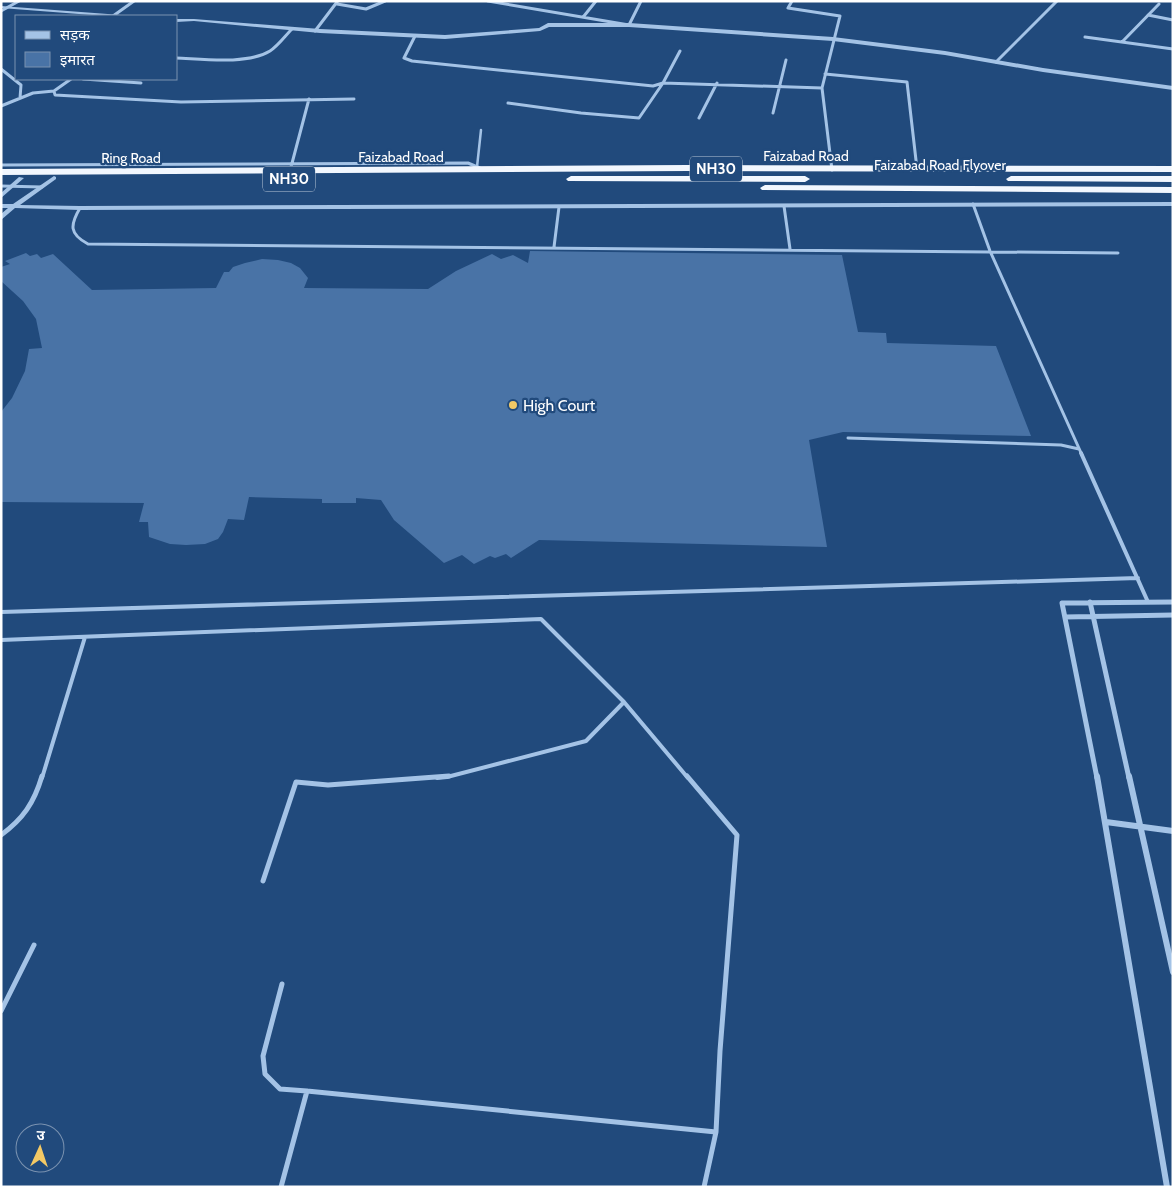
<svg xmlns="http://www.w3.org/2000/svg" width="1174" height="1188" font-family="Cabin,'Noto Sans Devanagari',sans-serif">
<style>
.building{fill:#4973a6}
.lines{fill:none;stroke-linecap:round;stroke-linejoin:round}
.service-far3{stroke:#a4c3e6;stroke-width:2.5}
.service-far2{stroke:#a4c3e6;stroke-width:3}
.service-far1{stroke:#a4c3e6;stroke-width:4}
.service{stroke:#a4c3e6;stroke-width:5}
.minor-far2{stroke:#a4c3e6;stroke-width:3}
.minor-far1{stroke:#a4c3e6;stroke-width:5}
.minor{stroke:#a4c3e6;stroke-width:6}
.tertiary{fill:#a4c3e6;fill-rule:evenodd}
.trunk{fill:#f2f7fe;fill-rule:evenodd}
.poi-dot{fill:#f3c965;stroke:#214a7c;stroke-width:2}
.labels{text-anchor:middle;stroke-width:4.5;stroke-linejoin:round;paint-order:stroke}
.far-street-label{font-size:14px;fill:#fff;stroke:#214a7c}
.shield{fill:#214a7c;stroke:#bcc9d8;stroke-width:1}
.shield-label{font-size:15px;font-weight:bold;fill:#fff}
.poi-label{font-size:16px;fill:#fff;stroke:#214a7c;text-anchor:start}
</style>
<rect width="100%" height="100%" fill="#214a7c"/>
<path class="building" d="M530,251L842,255L858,332L886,333L887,343L996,346L1031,436L843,432L809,440L827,547L539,540L511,558L506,554L495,558L490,556L474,564L462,555L444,563L394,520L381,500L356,498V503H322V499L249,497L244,520L228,519L223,532L218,539L205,544L186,545L170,544L149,537L148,522H139L144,503L1,502V412L12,398L25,371L29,349L42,348L36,319L23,301L1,281V267L10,264L5,261L26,253L30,256L37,254L41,258L53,254L92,290L216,288L224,272H229L233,267L245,263L262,259L278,260L291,263L300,268L308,278L304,288L428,289L456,271L492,254L501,259L513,255L528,263Z"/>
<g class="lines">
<path class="service-far3" d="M477,167L481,130"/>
<path class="service-far2" d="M973,204L990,251L1082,455
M784,206L790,249
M80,208C70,225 69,234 88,244L1118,253
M554,247L559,207
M848,438L1061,445L1079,449"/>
<path class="service-far1" d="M1081,453L1148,602
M1,612L1138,578
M1,640L541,619L624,702L688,778
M42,778L85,637
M437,778L447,777L586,741L624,702"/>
<path class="service" d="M687,776L737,835L720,1051L716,1132L704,1187
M1,835C23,819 34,803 42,776
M263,881L296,782L328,785L449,776
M1,1011L34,945
M307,1091L716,1132
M281,1187L307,1091L280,1089L265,1074L263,1056L282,984"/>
<path class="minor-far2" d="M337,1V4L366,9L385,1
M488,1L629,25L641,1
M792,1L788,8L840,16L822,88L832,170
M1,11L19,1
M1148,15L1173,20
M113,16L134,1
M584,16L596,1
M315,31L337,2
M415,36L404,58L412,61L653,86L663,83L680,51
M1085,37L1173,49
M1122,42L1159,4
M176,58C202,59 247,65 270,51C278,46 285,36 292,29
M996,62L1057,1
M1,69L21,85L20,98
M825,74L907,82L917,169
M83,79L141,83
M54,91L55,95L181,102L354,99
M508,103L581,113L639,118L663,83L822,88
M1,106L33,93L54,91L71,79
M773,113L786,60
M699,118L717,83
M1,165L468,163L482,169
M291,167L309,99
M1,186L42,187"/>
<path class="minor-far1" d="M1090,602L1129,778
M1065,617L1173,615
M1097,778L1062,603L1173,602"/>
<path class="minor" d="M1097,776L1167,1187
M1129,776L1173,972
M1106,822L1173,831"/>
<path class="tertiary" d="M1,6L121,15L123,16H105L1,8Z
M176,19H194L320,29L445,35L539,28L548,23H629L833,37L945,51L1043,68L1173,86V90L1043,72L945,55L833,41L629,27H549L540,31L445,39L320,33L194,21L176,22Z
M54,176L56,177V179L20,205L80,206L1173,202V206L80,210L15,208L1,220V214L8,208H1V204H13Z
M19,177L24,178L1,198V193Z"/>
<path class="trunk" d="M688,165L1173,166V172L688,171L1,175V169Z
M571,176H805L810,179L805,182L568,181L566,179Z
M1011,176H1173V182L1008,181L1006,179Z
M765,185L1173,187V193L762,190L760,188Z"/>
</g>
<circle class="poi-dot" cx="513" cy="405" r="5"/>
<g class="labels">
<g class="far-street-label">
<text x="806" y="161">Faizabad Road</text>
<text x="401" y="162">Faizabad Road</text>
<text x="131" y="163">Ring Road</text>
<text x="940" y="170">Faizabad Road Flyover</text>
</g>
<g class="shield">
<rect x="690" y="156.5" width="52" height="25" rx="4"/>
<rect x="263" y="166.5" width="52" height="25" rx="4"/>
</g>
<g class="shield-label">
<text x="716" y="174">NH30</text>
<text x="289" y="184">NH30</text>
</g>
<g class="poi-label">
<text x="523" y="411">High Court</text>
</g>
</g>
<rect width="1174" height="1188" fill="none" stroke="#ffffff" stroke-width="5"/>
<rect x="15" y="15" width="162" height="65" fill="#214a7c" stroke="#7a92b0"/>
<rect x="25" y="31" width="25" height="8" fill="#a4c3e6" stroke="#7a92b0"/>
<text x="60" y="40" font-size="15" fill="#ffffff">सड़क</text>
<rect x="25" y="52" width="25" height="15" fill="#4973a6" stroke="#7a92b0"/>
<text x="60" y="65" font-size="15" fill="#ffffff">इमारत</text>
<g transform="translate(40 1148) rotate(3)"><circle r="24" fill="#214a7c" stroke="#7a92b0"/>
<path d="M0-4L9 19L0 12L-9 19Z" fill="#f3c965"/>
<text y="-8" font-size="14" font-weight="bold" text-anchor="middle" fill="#ffffff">उ</text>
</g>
</svg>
